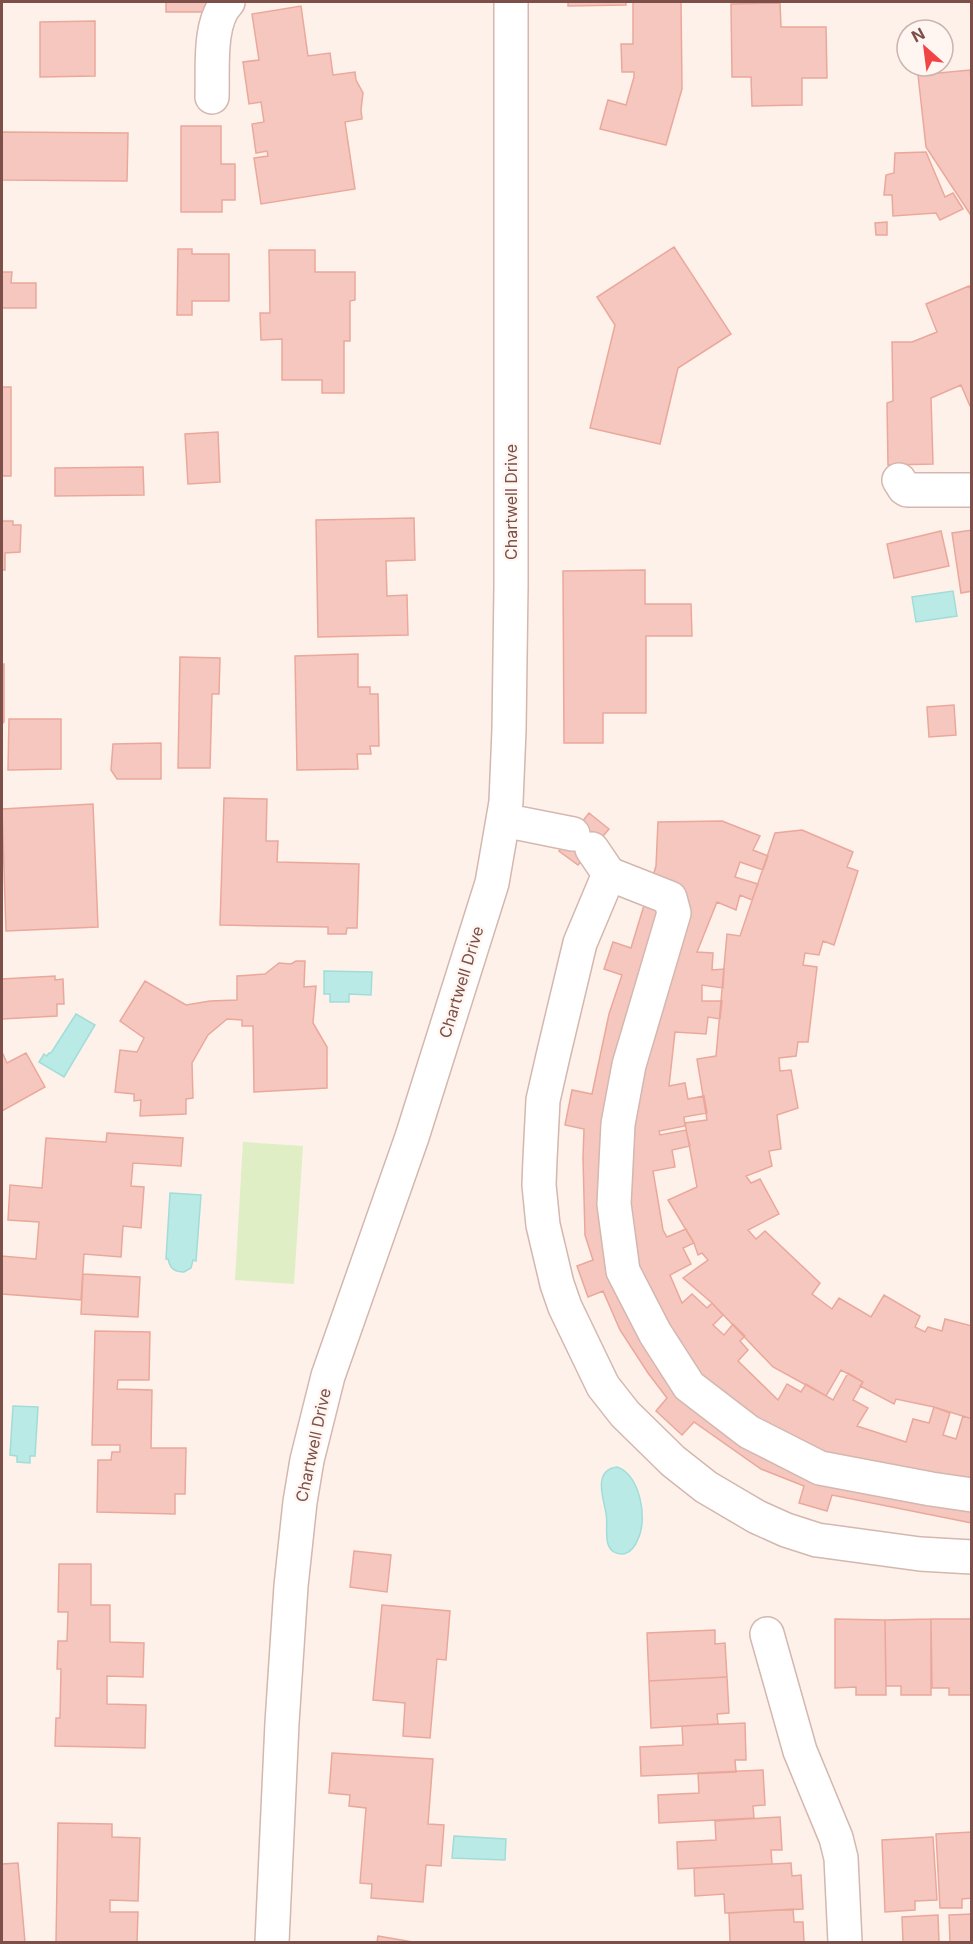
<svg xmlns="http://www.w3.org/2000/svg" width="973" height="1944" font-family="Inter,sans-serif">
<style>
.green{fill:#dfeec5}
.water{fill:#baeae6;stroke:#a0ddd9;stroke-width:1.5}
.building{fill:#f6c7be;stroke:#eaa89c;stroke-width:1.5}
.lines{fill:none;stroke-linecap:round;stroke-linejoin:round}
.minor-casing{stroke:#d4b7af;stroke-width:36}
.minor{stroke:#fff;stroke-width:33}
.labels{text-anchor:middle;stroke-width:5;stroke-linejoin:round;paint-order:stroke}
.street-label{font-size:16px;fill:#7c5049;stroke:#fff6f1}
</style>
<rect width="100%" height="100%" fill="#fef1e9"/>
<path class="green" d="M243,1142L303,1146L294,1284L235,1280Z"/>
<path class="water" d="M953,591L957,616L916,622L912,597Z
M324,971L372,972L371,995L349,994V1002H330V994H324Z
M76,1014L95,1025L64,1077L39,1062L44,1054L47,1056L49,1053H51Z
M170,1193L201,1195L196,1261L193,1260L191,1268L184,1272C174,1272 170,1268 168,1259H166Z
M13,1406L38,1407L35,1456H30V1463L17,1462V1456L10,1455Z
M617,1467C640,1474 648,1519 638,1539C636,1545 630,1554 622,1554C600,1554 609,1526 606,1513C603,1497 593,1470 617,1467Z
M454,1836L506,1839L505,1860L452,1858Z"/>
<path class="building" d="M166,2H207V12H166Z
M568,2H626V5L568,6Z
M633,2H681L682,89L666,145L600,129L608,100L626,105L634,77V72H622L621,44H633Z
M780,3L781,27H826L827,78H802V105L752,106L751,77H732L731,4Z
M301,6L308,56L330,53L333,75L355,72L356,80L363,93L361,110L362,119L345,122L355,189L261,204L254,158L268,156L267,151L256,153L252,124L264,122L261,102L249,104L243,62L259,60L252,14Z
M95,21V76L40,77V22Z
M970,70L972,88V217L926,147L918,75Z
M181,126H221V164H235V200H222V212H181Z
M2,132L128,133L127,181L2,180Z
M926,152L945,197L953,193L963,209L940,220L936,213L893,216L892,195H884L886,175L894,173L895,153Z
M887,222V235H876L875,223Z
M674,247L731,334L678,368L660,444L590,428L615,325L597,297Z
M178,249H192V254H229V301H192V315H177Z
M269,250H315V272H355V300L350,301V341H344V393H322V380H282V339L261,340L260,313H270Z
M2,272H12L11,283H36V308H2Z
M969,286L972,291V406H970L961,385L931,398L933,464L888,465L887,403L893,401L892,342H912L937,332L926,304Z
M2,387H11V476H2Z
M218,432L220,482L188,484L185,434Z
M143,467L144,495L55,496V468Z
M414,518L415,560L386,561L387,596L407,595L408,635L318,637L316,520Z
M2,521H13V525H21L20,552L5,553V570H2Z
M972,530V591L961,593L952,533Z
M941,531L949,566L894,578L887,544Z
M645,570V604H691L692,636H646V713H603V743H564L563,571Z
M358,654V687H370V694H378L379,746H370L371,754H357L358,769L297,770L295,656Z
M180,657L220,658L219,694H212L210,768H178Z
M2,664H4V722L2,724Z
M954,705L956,735L929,737L927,707Z
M9,719H61V769L8,770Z
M161,743V779H117L111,770L113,744Z
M224,798L267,799L266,841H278L277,862L359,864L357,928H347L346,934H328V927L220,925Z
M93,804L98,927L6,931L2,809Z
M589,813L609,829L578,865L559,851Z
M722,821L760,836L753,850L768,856L763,870L740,862L735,877L758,884L752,900L740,895L736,910L717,902L697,952L713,953L712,970L724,969L723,988L702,985V1001H722L720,1019L708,1017L706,1034L675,1032L669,1086L685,1083L688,1099L704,1096L707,1113L684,1117L685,1126L659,1131L660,1135L686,1130L690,1146L672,1150L675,1167L653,1171L663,1230L667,1237L686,1229L694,1243L683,1248L691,1264L670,1275L682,1303L692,1294L707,1308L712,1303L723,1315L713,1325L724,1335L733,1324L745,1336L740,1341L748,1350L738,1361L778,1400L787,1384L801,1392L806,1384L833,1400L848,1373L863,1382L853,1400L868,1408L857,1426L906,1442L913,1419L929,1423L934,1407L950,1413L943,1435L956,1439L963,1416L972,1419V1523L832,1495L827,1511L799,1503L804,1486L761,1469L694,1422L682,1435L656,1411L667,1398L648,1373L620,1330L603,1291L588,1297L577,1266L593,1260L585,1235L583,1158L584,1129L565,1125L572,1090L592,1094L609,1014L622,975L604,969L613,942L631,948L656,866L658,822Z
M802,830L853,852L847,867L858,871L834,945L823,941L819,955L805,953L803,965L817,967L808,1042H798L796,1056L779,1058L780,1071L791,1070L798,1108L777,1115L781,1149L769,1151L772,1166L746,1176L751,1183L760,1179L779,1214L748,1230L756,1239L765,1231L820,1283L812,1294L832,1309L839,1298L871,1317L884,1295L920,1316L915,1327L925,1332L928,1327L942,1331L945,1319L972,1326V1419L934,1407L896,1399L894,1404L860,1386L863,1382L841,1370L826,1396L773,1367L712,1303L683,1278L708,1260L702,1253L698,1255L694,1243L668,1200L697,1187L685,1123L707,1120L697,1059L716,1056L727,934L740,936L775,833Z
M296,961H305L304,987L316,986L313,1023L327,1047V1088L254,1092L253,1026H242V1020L227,1019L208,1035L192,1063L193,1098L186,1099V1114L140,1116L141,1100L134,1101V1094L115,1092L120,1050L137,1052L144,1038L120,1021L145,981L186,1005L210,1001L237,1000V976L265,974L279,963L291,964Z
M55,976V980L63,979L64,1004H57V1016L2,1019V979Z
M2,1052L7,1063L26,1053L45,1087L2,1111Z
M107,1133L183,1138L181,1166L133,1163L131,1186L144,1187L141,1228L123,1226L121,1257L84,1254L81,1300L2,1294V1256L36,1259L39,1222L8,1220L10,1185L42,1188L46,1138L106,1142Z
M83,1274L140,1277L138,1317L81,1314Z
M95,1331L150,1332L149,1380H118L117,1389L152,1390L151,1448H186L185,1494H175V1514L97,1512L98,1460H111L112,1452H120V1445H92Z
M354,1551L391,1555L387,1592L350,1587Z
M59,1564H91V1605H110V1642L144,1643L143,1677L107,1676V1704L146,1705L145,1748L55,1746L56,1718H60L61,1669H57L58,1641H67L68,1612H58Z
M382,1605L450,1611L446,1660L437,1659L430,1738L403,1736L405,1703L373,1700Z
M835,1619L885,1620L886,1695H856V1687L835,1688Z
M931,1619H972V1695H949V1688H932Z
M931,1619V1695H901V1686H886L885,1620Z
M715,1630V1644L725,1643L727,1677L649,1681L647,1633Z
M727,1677L729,1713L717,1714L718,1724L651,1728L649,1681Z
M745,1723L746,1760H735L736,1772L641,1776L640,1747L683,1745L682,1726Z
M332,1753L433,1759L428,1824L444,1825L441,1866L426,1865L423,1902L371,1898L372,1884L360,1883L366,1808L349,1806L350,1795L329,1793Z
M763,1770L765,1805L753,1806L754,1818L659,1823L658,1795L699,1793L698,1773Z
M780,1817L782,1850H771L772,1864L678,1869L677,1842L716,1840L715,1821Z
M58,1823L112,1824V1837L140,1838L138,1901L110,1900V1912H138L137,1942H56Z
M972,1832V1898L962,1899V1908H940L936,1834Z
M933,1837L937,1900L915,1901V1910L885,1912L882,1840Z
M18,1863L25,1942H2V1864Z
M791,1863L792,1876L801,1875L803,1909L725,1913L724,1894L695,1896L694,1868Z
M793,1909L794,1922H803L804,1942H730L729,1913Z
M972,1914V1942H950L949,1915Z
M938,1915L939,1942H903L902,1917Z
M378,1936L413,1942H377Z"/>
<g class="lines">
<g class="minor-casing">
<path id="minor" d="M212,97C213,69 208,22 228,2
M899,480L904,488L907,490H972
M503,820L573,834
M592,849L609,874L670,898L674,913L629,1065L618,1124L614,1204L623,1271L655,1333L689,1386L749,1432L820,1468L931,1489L972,1495
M609,874L580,943L553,1056L543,1100L540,1159L539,1185L543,1225L557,1284L565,1307L603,1386L625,1414L673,1461L706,1487L757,1517L786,1530L817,1540L920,1554L972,1557
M767,1634L800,1751L836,1838L841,1858L845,1942
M272,1942L282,1723L291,1586L300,1502L307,1460L328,1376L412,1137L492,883L506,802L509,730L511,586V2"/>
</g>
<use href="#minor" class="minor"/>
</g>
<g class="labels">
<g class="street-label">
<text transform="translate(511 502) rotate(-90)" y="6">Chartwell Drive</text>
<text transform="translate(461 982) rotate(-73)" y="6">Chartwell Drive</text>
<text transform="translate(313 1445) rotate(-78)" y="6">Chartwell Drive</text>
</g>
</g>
<rect width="973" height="1944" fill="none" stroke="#7c5049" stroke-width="6"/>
<g transform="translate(925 48) rotate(332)"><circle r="28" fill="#fff6f1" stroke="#cbb4ae" stroke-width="1.5"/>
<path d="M0-4.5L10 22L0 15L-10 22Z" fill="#f14545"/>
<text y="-9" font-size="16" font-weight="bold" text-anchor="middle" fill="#7c5049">N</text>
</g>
</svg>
